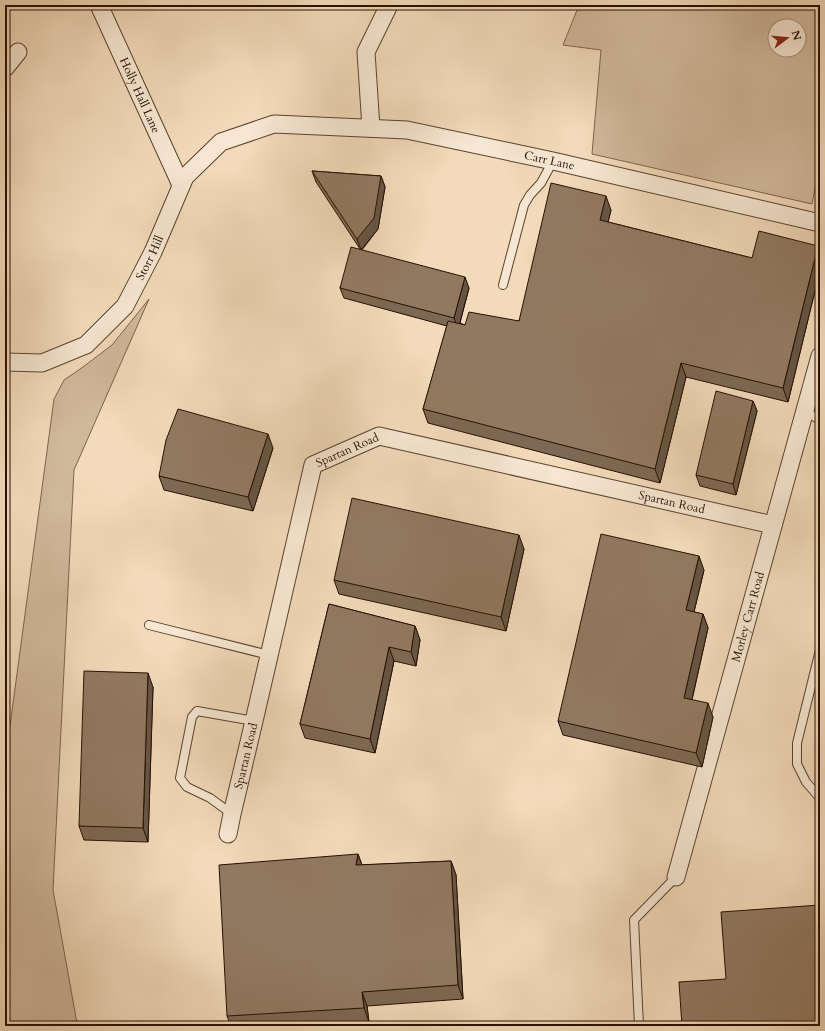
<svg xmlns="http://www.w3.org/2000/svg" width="825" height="1031" font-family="Cardo,serif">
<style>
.green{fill:#d0b89a;stroke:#7c644d;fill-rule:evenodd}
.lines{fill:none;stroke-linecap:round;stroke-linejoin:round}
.lane-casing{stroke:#5a422e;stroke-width:10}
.street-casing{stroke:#5a422e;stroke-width:19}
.lane{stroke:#f7e7d2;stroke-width:8}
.street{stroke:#f7e7d2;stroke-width:17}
.wall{fill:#7d6853;stroke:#281000}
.shaded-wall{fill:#654;stroke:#281000}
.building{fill:#917961;stroke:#281000}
.labels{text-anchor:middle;stroke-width:3;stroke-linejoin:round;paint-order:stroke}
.street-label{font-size:12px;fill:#281000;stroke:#f7e7d2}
</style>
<rect width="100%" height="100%" fill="#f2daba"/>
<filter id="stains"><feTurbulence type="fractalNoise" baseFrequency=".005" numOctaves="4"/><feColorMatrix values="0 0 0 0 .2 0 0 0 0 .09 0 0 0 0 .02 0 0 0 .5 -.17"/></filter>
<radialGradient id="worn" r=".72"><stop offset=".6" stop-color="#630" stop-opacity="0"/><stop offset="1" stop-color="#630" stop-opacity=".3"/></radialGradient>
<path class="green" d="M579,5H820V161L812,204L592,154L601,50L563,45ZM775,26H799V50H775Z
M149,299L74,470L53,890L77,1023L83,1026H5V763L54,399L64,380L83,367L112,345Z"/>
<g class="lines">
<g class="lane-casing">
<path id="lane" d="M503,285L524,205L530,195L541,183L553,161
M805,411L820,420
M149,625L269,655
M820,650L797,743V764L806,782L820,798
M232,814L210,798L187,787L180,778L192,717L197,711L254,721
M639,1026L634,920L676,877"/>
</g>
<g class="street-casing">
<g id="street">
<path id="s1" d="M99,5L181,185"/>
<path d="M5,68L18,52"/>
<path d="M371,128L366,52L389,5"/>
<path id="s2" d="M5,362L42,363L86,345L125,306L153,252L185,177L221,142L274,124L407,130L553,161L820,223"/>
<path id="s3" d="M228,834L232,814L254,721L313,465L379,436L773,525"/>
<path id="s4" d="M676,877L820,356"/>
</g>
</g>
<use href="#lane" class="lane"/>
<use href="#street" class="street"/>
</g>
<path class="wall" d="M312,171L381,176L385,187L378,229L362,250L469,288L460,323L465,325L519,321L611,210L608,222L752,258L818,246L820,253V270L788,402L686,377L660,483L428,423L423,409L447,326L344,298L340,288L360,249L316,182Z
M753,401L757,411L736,495L700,486L696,475Z
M273,448L253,511L164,490L159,476Z
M524,549L506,631L339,594L334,580Z
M704,570L694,612L703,614L708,628L692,700L713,717L702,767L563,735L558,721Z
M329,604L415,626L420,640L416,666L394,661L375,753L305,738L300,724Z
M153,687L148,842L84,840L79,826Z
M358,854L362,865L451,861L456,875L463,999L367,1006L369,1022L295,1026H231L227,1016Z"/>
<path class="shaded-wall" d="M381,176L385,187L378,229L361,250L357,239Z
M606,196L611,210L605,234L600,220Z
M818,246L820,253V270L788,402L783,388Z
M465,277L469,288L458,329L454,318Z
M681,363L686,377L660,483L655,469Z
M753,401L757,411L736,495L733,484Z
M268,434L273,448L253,511L248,497Z
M519,535L524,549L506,631L501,617Z
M699,556L704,570L691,624L686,610Z
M703,614L708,628L689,712L684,698Z
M415,626L420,640L416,666L411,652Z
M389,647L394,661L375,753L370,739Z
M148,673L153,687L148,842L143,828Z
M708,703L713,717L702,767L696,753Z
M358,854L363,868L356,865Z
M451,861L456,875L463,999L458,985Z
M362,992L367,1006L369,1022L364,1008Z"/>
<path class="building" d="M312,171L381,176L374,218L357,239Z
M551,183L606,196L600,220L752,258L759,231L818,246L783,388L681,363L655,469L423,409L448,321L465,325L469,312L519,321Z
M351,247L465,277L454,318L340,288Z
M716,391L753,401L733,484L696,475Z
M178,409L268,434L248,497L159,476L166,440Z
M352,498L519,535L501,617L334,580Z
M601,534L699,556L686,610L703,614L684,698L708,703L696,753L558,721Z
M329,604L415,626L411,652L389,647L370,739L300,724Z
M84,671L148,673L143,828L79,826Z
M358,854L356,865L451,861L458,985L362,992L364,1008L227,1016L219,865Z
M820,905V1026H682L679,982L726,979L721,912Z"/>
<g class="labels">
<g class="street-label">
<text dy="4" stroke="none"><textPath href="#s1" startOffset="99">Holly Hall Lane</textPath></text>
<text dy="4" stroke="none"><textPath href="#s2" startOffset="667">Carr Lane</textPath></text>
<text dy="4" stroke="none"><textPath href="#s2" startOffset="194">Storr Hill</textPath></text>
<text dy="4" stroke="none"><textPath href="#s3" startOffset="416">Spartan Road</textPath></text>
<text dy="4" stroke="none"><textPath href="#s3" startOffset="751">Spartan Road</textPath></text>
<text dy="4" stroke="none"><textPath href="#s4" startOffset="270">Morley Carr Road</textPath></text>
<text dy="4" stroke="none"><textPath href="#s3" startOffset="80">Spartan Road</textPath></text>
</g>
</g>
<rect width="825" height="1031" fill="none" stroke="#f2daba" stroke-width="20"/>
<rect x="6" y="6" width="813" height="1019" fill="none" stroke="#281000" stroke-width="2"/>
<rect x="10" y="10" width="805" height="1011" fill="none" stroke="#281000"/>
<g transform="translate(787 38) rotate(74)"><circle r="19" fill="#f7e7d2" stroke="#a4917e"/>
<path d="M0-3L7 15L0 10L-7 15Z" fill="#8f2418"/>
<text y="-6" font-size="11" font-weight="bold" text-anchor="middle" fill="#281000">N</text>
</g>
<rect width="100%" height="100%" filter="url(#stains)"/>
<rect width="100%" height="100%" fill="url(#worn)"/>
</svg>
